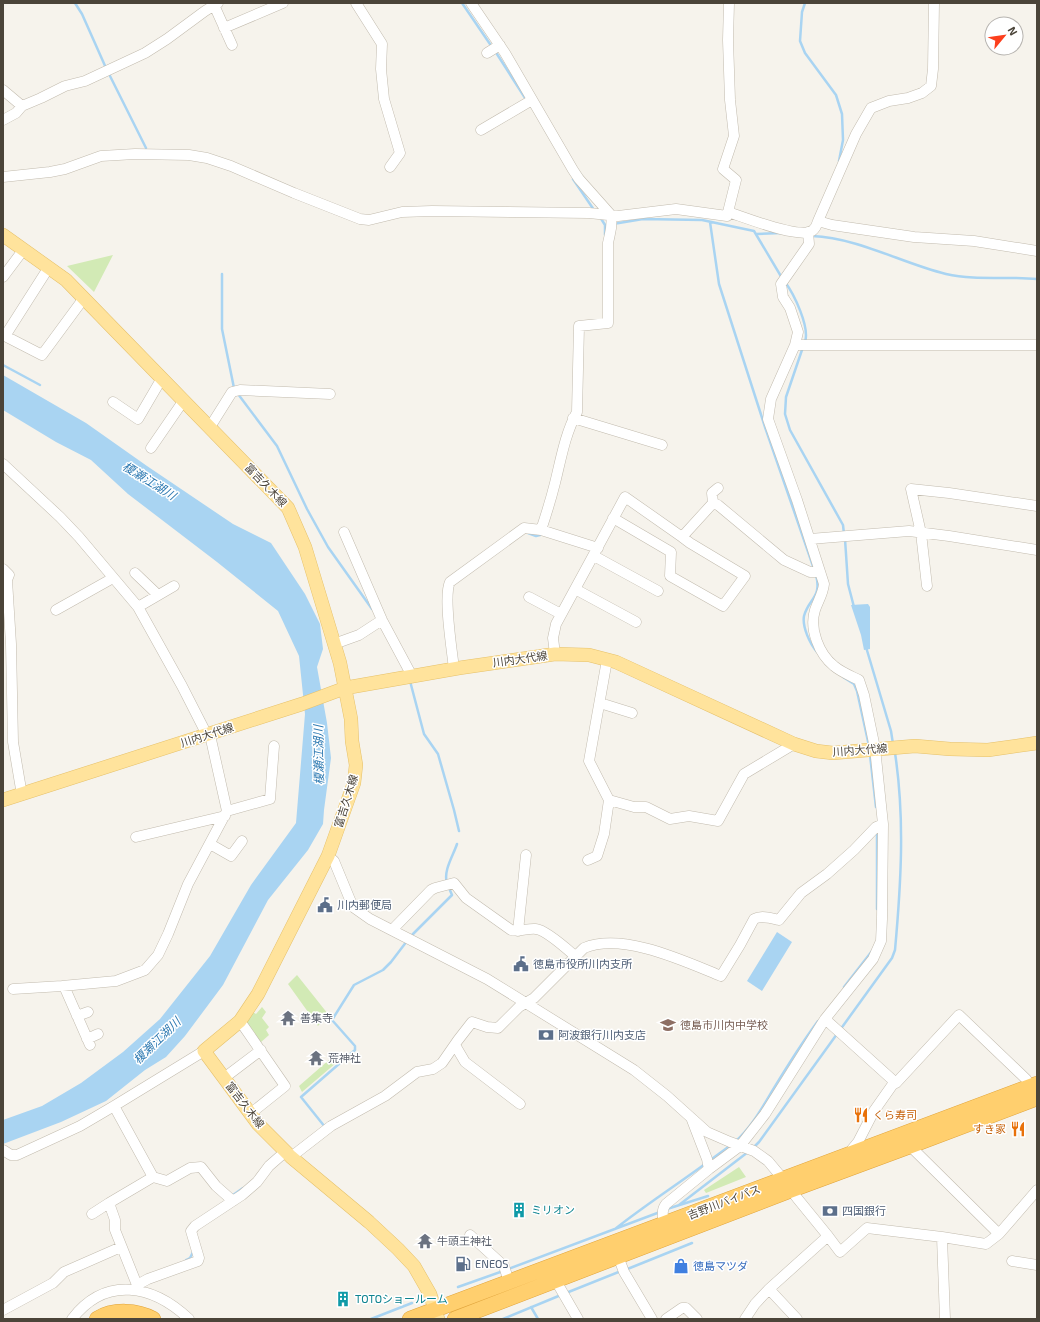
<svg xmlns="http://www.w3.org/2000/svg" width="1040" height="1322" font-family="'Exo 2','Noto Sans JP',sans-serif">
<style>
.green{fill:#d2eab5}
.water{fill:#a9d4f2}
.lines{fill:none;stroke-linecap:round;stroke-linejoin:round}
.stream{stroke:#a9d4f2;stroke-width:2.5}
.minor-casing{stroke:#c2bbae;stroke-width:11}
.major-casing{stroke:#e6c16a;stroke-width:14}
.highway-casing{stroke:#e0a43c;stroke-width:16}
.minor{stroke:#fff;stroke-width:10}
.major{stroke:#ffe39c;stroke-width:13}
.highway{stroke:#ffcf6e;stroke-width:15}
.labels{text-anchor:middle;stroke-width:3;stroke-linejoin:round;paint-order:stroke}
.street-label{font-size:11px;fill:#4b4439;stroke:#fff}
.service-label{font-size:11px;fill:#4e5e75;stroke:#fff;text-anchor:start}
.worship-label{font-size:11px;fill:#5b616d;stroke:#fff;text-anchor:start}
.education-label{font-size:11px;fill:#785e54;stroke:#fff;text-anchor:start}
.food-label{font-size:11px;fill:#c56008;stroke:#fff;text-anchor:start}
.culture-label{font-size:11px;fill:#0d838f;stroke:#fff;text-anchor:start}
.shop-label{font-size:11px;fill:#366cbe;stroke:#fff;text-anchor:start}
.water-label{font-size:12px;font-style:italic;fill:#2e7ab2;stroke:#fff}
</style>
<rect width="100%" height="100%" fill="#f6f3ec"/>
<path class="green" d="M113,255L94,292L67,266Z
M297,975L328,1014L318,1026L288,984Z
M262,1007L266,1012L262,1018L269,1027L266,1030L269,1035L260,1043L248,1028L245,1020L251,1011L256,1014Z
M330,1059L336,1063L302,1092L299,1086Z
M739,1167L746,1177L706,1193L704,1190Z"/>
<path class="water" d="M3,375L86,423L147,466L233,524L271,543L305,594L320,624L323,649L317,667L327,723L331,758L324,810L323,824L308,850L268,900L223,985L185,1036L166,1057L145,1070L106,1101L61,1122L3,1144V1120L42,1106L81,1083L123,1052L160,1019L210,956L251,885L296,823L305,714L299,656L278,611L217,562L128,494L91,460L56,442L3,410Z
M868,604L870,607V649L864,650L861,635L851,605Z
M777,932L792,942L762,991L747,981Z"/>
<g class="lines">
<path class="stream" d="M75,3L82,14L106,68
M462,3L492,47
M805,3L802,12L800,41L805,53L836,95L842,114L843,140L839,161
M495,51L527,101
M108,72L146,148
M573,179L594,210
M600,217L605,225H608
M710,222L719,284L765,427L814,569
M613,224L643,219L702,220L754,231L782,278
M756,234L781,233
M605,235V225
M812,236C859,238 901,263 946,274C976,281 1007,276 1037,279
M222,274V329L234,388
M785,282C794,294 810,327 805,342
M803,347L786,397L785,414L790,430L843,525L844,534
M3,365L40,385
M238,394L277,446L307,509L328,547L372,609
M528,533L536,536L540,535
M845,539L848,584L854,607
M816,575C822,598 809,598 804,616C802,627 810,644 817,652
M866,647L891,731L893,744
M843,677L854,684L857,691L869,746
M410,681L424,734L438,754L454,810L459,831
M870,755L876,807
M447,883C443,871 453,856 457,844
M877,909V830
M410,937L452,895L449,888
M844,987L872,951
M840,1030L892,958L895,950C901,884 905,818 895,753
M325,1127L301,1097L355,1050V1046L332,1020L354,985L383,970L391,962L407,941
M735,1142C750,1129 761,1110 771,1093C786,1068 801,1044 818,1021
M754,1147L759,1142L837,1034
M709,1161L731,1145
M233,1195L243,1188
M679,1205L748,1152
M667,1209L708,1196
M615,1229C644,1206 675,1186 705,1164
M186,1260L190,1258L193,1252
M508,1269L660,1212
M625,1270L692,1243
M458,1287L503,1271
M566,1293L621,1271
M531,1307L538,1319
M371,1319L412,1303
M503,1319L561,1295"/>
<g class="minor-casing">
<path id="minor" d="M356,3L382,44L381,69L384,99L400,153L390,167
M471,3L505,53L573,170L579,179L611,215C613,226 610,233 608,243V323L579,326L577,412C565,434 561,459 555,483C551,499 546,515 541,530
M214,5L232,45
M224,28L283,3
M487,53L500,45
M3,90L22,106
M3,120L16,113L22,106L41,98L65,86L85,81L145,53L167,39L205,11L218,3
M481,130L532,100
M3,177L50,172L65,169L101,156L135,154L189,155L207,158L231,166L294,193L360,219L369,220L402,212L432,211L589,213L618,216L676,209L727,216L728,212C744,217 798,239 812,231C816,228 817,225 818,221L832,225L914,237L974,241L1037,251
M728,212L736,180L723,169L734,136L730,100L728,40L729,3
M818,221L856,134L871,108L889,101L908,98L922,93L931,86L933,69L934,3
M49,267L5,336L42,355L84,298
M3,277L24,249
M795,345H1037
M113,402L138,419L162,378
M573,418L662,445
M210,427L232,392L240,390L330,394
M151,448L184,400
M3,464L60,517L79,537L138,607L182,686L207,735
M713,503L712,493L718,488
M613,518L671,552L670,576L723,606L745,576L690,543L682,537
M344,532L382,620L412,676
M810,539L909,531L949,536L1037,550
M594,556L658,591
M3,569L9,575L7,580L11,644L13,742L22,795
M135,573L158,595
M927,586L921,533L911,489L949,493L1037,506
M575,589L636,622
M529,597L561,614
M138,607L174,586
M56,610L113,578
M334,644L359,635L382,620
M555,654L553,638L556,624L625,497L682,537L713,503L718,505L784,560L810,572H820
M454,669C452,650 443,596 450,582L524,528L541,530L598,548
M600,703L632,713
M609,800L634,807H646L670,819L689,816L718,821L744,774L794,744
M227,811L270,799L274,746
M136,837L225,816
M210,844L231,856L242,841
M328,856L334,861L353,907L370,919L487,979L634,1070L667,1096L707,1132L730,1142L754,1151L768,1161L783,1179L797,1198L828,1236L769,1289L797,1319
M588,860L597,856L604,834L609,800L589,761L607,660
M392,930L431,890L435,888L454,883L466,898L511,930C520,932 528,928 536,929C546,930 567,949 575,956
M518,931L526,855
M64,986L90,1045
M13,989L62,986L116,981L145,970L158,955L168,934L188,884L227,811L210,735
M77,1016L88,1012
M825,1019L896,1083
M240,1021L285,1086L250,1114
M87,1039L98,1034
M455,1045L465,1062L520,1104
M224,1078L261,1050
M114,1106L153,1177L167,1181L190,1168L201,1167L216,1186L233,1201
M692,1120L707,1159L709,1169
M910,1146L999,1234
M3,1150L11,1155H17L80,1126L114,1106L204,1051
M849,1153L858,1142L874,1111L893,1084L896,1083L959,1015L1026,1079L1030,1086
M291,1157L331,1126L385,1096L417,1072L433,1069L442,1063L458,1040L472,1022L487,1027L498,1028L519,1007L534,998L584,948C623,932 684,961 721,976L740,945L754,919C761,915 771,918 779,920L801,893L827,874L854,850L876,827L883,824
M92,1214L109,1203
M664,1224C663,1217 661,1210 666,1204L709,1169L740,1146L765,1114L825,1019L873,959L881,941L882,919L883,824L875,748L864,695L859,680C851,676 841,672 834,666C819,654 809,629 815,610C818,601 823,594 824,584L797,500L768,419L771,399L795,345L798,332L790,308L783,297L781,284L809,244L808,232
M470,1235L504,1266L509,1282
M828,1236L840,1252L867,1228L942,1237
M618,1256L624,1272L652,1319
M1012,1261L1037,1265
M556,1281L578,1319
M137,1285L115,1230V1220L109,1203L153,1177
M138,1290L137,1285L148,1279L198,1261L199,1258L191,1231L195,1226L242,1195L257,1182L269,1166L285,1152
M3,1310L53,1283L64,1272L121,1247
M72,1319C106,1275 153,1285 189,1319
M666,1319L682,1308H686L697,1319
M745,1319L755,1304L769,1289
M945,1319L942,1237L986,1244L999,1234L1037,1190"/>
</g>
<g class="major-casing">
<path id="major" d="M3,235L66,280L288,508L305,547L340,663L351,719L352,741L356,765L354,783L328,856L258,994L240,1021L204,1051L258,1124L291,1157L369,1222L398,1249L414,1266L430,1294L438,1319
M3,800L302,704L345,688L459,668L535,657L555,654L589,655L616,662L794,744L816,751L833,753L915,746L950,749L988,750L1037,743"/>
</g>
<g class="highway-casing">
<path id="highway" d="M97,1319C113,1309 137,1310 153,1319
M410,1319L1037,1084
M455,1319L791,1190L910,1146L1037,1098"/>
</g>
<use href="#minor" class="minor"/>
<use href="#major" class="major"/>
<use href="#highway" class="highway"/>
</g>
<defs>
<g id="civic-bare" transform="scale(1.2)"><path d="M-.6-6.5H3V-4.5H.6V-3L4-1V1h2V6H-6V1h2V-1L-.6-3ZM-1.2 2.5V6h2.4V2.5Z" fill="#5c6f8a" stroke="#fff" stroke-width="2.5" paint-order="stroke"/></g>
<g id="temple-bare" transform="scale(1.2)"><path d="M0-6L5-2H3V0L6.5 2.5H4V6H1.5V3h-3V6H-4V2.5H-6.5L-3 0V-2H-5Z" fill="#6b7280" stroke="#fff" stroke-width="2.5" paint-order="stroke"/></g>
<g id="school-bare" transform="scale(1.2)"><path d="M0-5L7-2L0 1L-7-2ZM-4 1L0 2.5L4 1V4Q0 6-4 4Z" fill="#8d6e63" stroke="#fff" stroke-width="2.5" paint-order="stroke"/></g>
<g id="bank-bare" transform="scale(1.2)"><path d="M-6-4H6V4H-6ZM0-2.3a2.3 2.3 0 1 0 0 4.6a2.3 2.3 0 1 0 0-4.6Z" fill="#5c6f8a" stroke="#fff" stroke-width="2.5" paint-order="stroke"/></g>
<g id="restaurant-bare" transform="scale(1.2)"><path d="M-5-6h1v4h1v-4h1v4h1v-4h1v5L-1.5 .5V6h-2V.5L-5-1ZM5-6V6H3V1.5H1.5Q1.5-4 5-6Z" fill="#e8710a" stroke="#fff" stroke-width="2.5" paint-order="stroke"/></g>
<g id="building-bare" transform="scale(1.2)"><path d="M-4-6H4V6H1V3H-1V6H-4ZM-2.5-4.3h1.7v1.8h-1.7ZM.8-4.3h1.7v1.8H.8ZM-2.5-1h1.7V.8h-1.7ZM.8-1h1.7V.8H.8Z" fill="#0f9aa8" stroke="#fff" stroke-width="2.5" paint-order="stroke"/></g>
<g id="fuel-bare" transform="scale(1.2)"><path d="M-5.5-6h7V0h2V4h1.3V-2.5L3-4.5l.8-.8L6-3V5H2.5V1h-1V6h-7ZM-4.2-4.7v3.2H.2V-4.7Z" fill="#5c6f8a" stroke="#fff" stroke-width="2.5" paint-order="stroke"/></g>
<g id="shop-bare" transform="scale(1.2)"><path d="M-5-2.5h2.3a2.7 3.5 0 0 1 5.4 0H5L5.5 6h-11ZM-1.5-2.5h3a1.5 2.3 0 0 0-3 0Z" fill="#3f7fe0" stroke="#fff" stroke-width="2.5" paint-order="stroke"/></g>
</defs>
<g fill-rule="evenodd">
<use href="#civic-bare" x="325" y="905"/>
<use href="#civic-bare" x="521" y="964"/>
<use href="#temple-bare" x="288" y="1018"/>
<use href="#school-bare" x="668" y="1025"/>
<use href="#bank-bare" x="546" y="1035"/>
<use href="#temple-bare" x="316" y="1058"/>
<use href="#restaurant-bare" x="861" y="1115"/>
<use href="#restaurant-bare" x="1018" y="1129"/>
<use href="#building-bare" x="519" y="1210"/>
<use href="#bank-bare" x="830" y="1211"/>
<use href="#temple-bare" x="425" y="1241"/>
<use href="#fuel-bare" x="463" y="1264"/>
<use href="#shop-bare" x="681" y="1266"/>
<use href="#building-bare" x="343" y="1299"/>
</g>
<g class="labels">
<g class="street-label">
<text transform="translate(266 485) rotate(46)" y="4">富吉久木線</text>
<text transform="translate(520 659) rotate(-8)" y="4">川内大代線</text>
<text transform="translate(207 735) rotate(-18)" y="4">川内大代線</text>
<text transform="translate(860 750) rotate(-4)" y="4">川内大代線</text>
<text transform="translate(346 801) rotate(-73)" y="4">富吉久木線</text>
<text transform="translate(245 1105) rotate(52)" y="4">富吉久木線</text>
<text transform="translate(724 1202) rotate(-21)" y="4">吉野川バイパス</text>
</g>
<g class="service-label">
<text x="337" y="909">川内郵便局</text>
<text x="533" y="968">徳島市役所川内支所</text>
<text x="558" y="1039">阿波銀行川内支店</text>
<text x="842" y="1215">四国銀行</text>
<text x="475" y="1268">ENEOS</text>
</g>
<g class="worship-label">
<text x="300" y="1022">善集寺</text>
<text x="328" y="1062">荒神社</text>
<text x="437" y="1245">牛頭王神社</text>
</g>
<g class="education-label">
<text x="680" y="1029">徳島市川内中学校</text>
</g>
<g class="food-label">
<text x="873" y="1119">くら寿司</text>
<text x="1006" y="1133" text-anchor="end">すき家</text>
</g>
<g class="culture-label">
<text x="531" y="1214">ミリオン</text>
<text x="355" y="1303">TOTOショールーム</text>
</g>
<g class="shop-label">
<text x="693" y="1270">徳島マツダ</text>
</g>
<g class="water-label">
<text transform="translate(149 481) rotate(32)" y="4">榎瀬江湖川</text>
<text transform="translate(319 755) rotate(-91)" y="4">榎瀬江湖川</text>
<text transform="translate(157 1041) rotate(-44)" y="4">榎瀬江湖川</text>
</g>
</g>
<rect width="1040" height="1322" fill="none" stroke="#4b4439" stroke-width="8"/>
<g transform="translate(1004 36) rotate(61)"><circle r="19" fill="#ffffff" stroke="#b7b4b0"/>
<path d="M0-3L7 15L0 10L-7 15Z" fill="#fc3f1d"/>
<text y="-6" font-size="11" font-weight="bold" text-anchor="middle" fill="#4b4439">N</text>
</g>
</svg>
